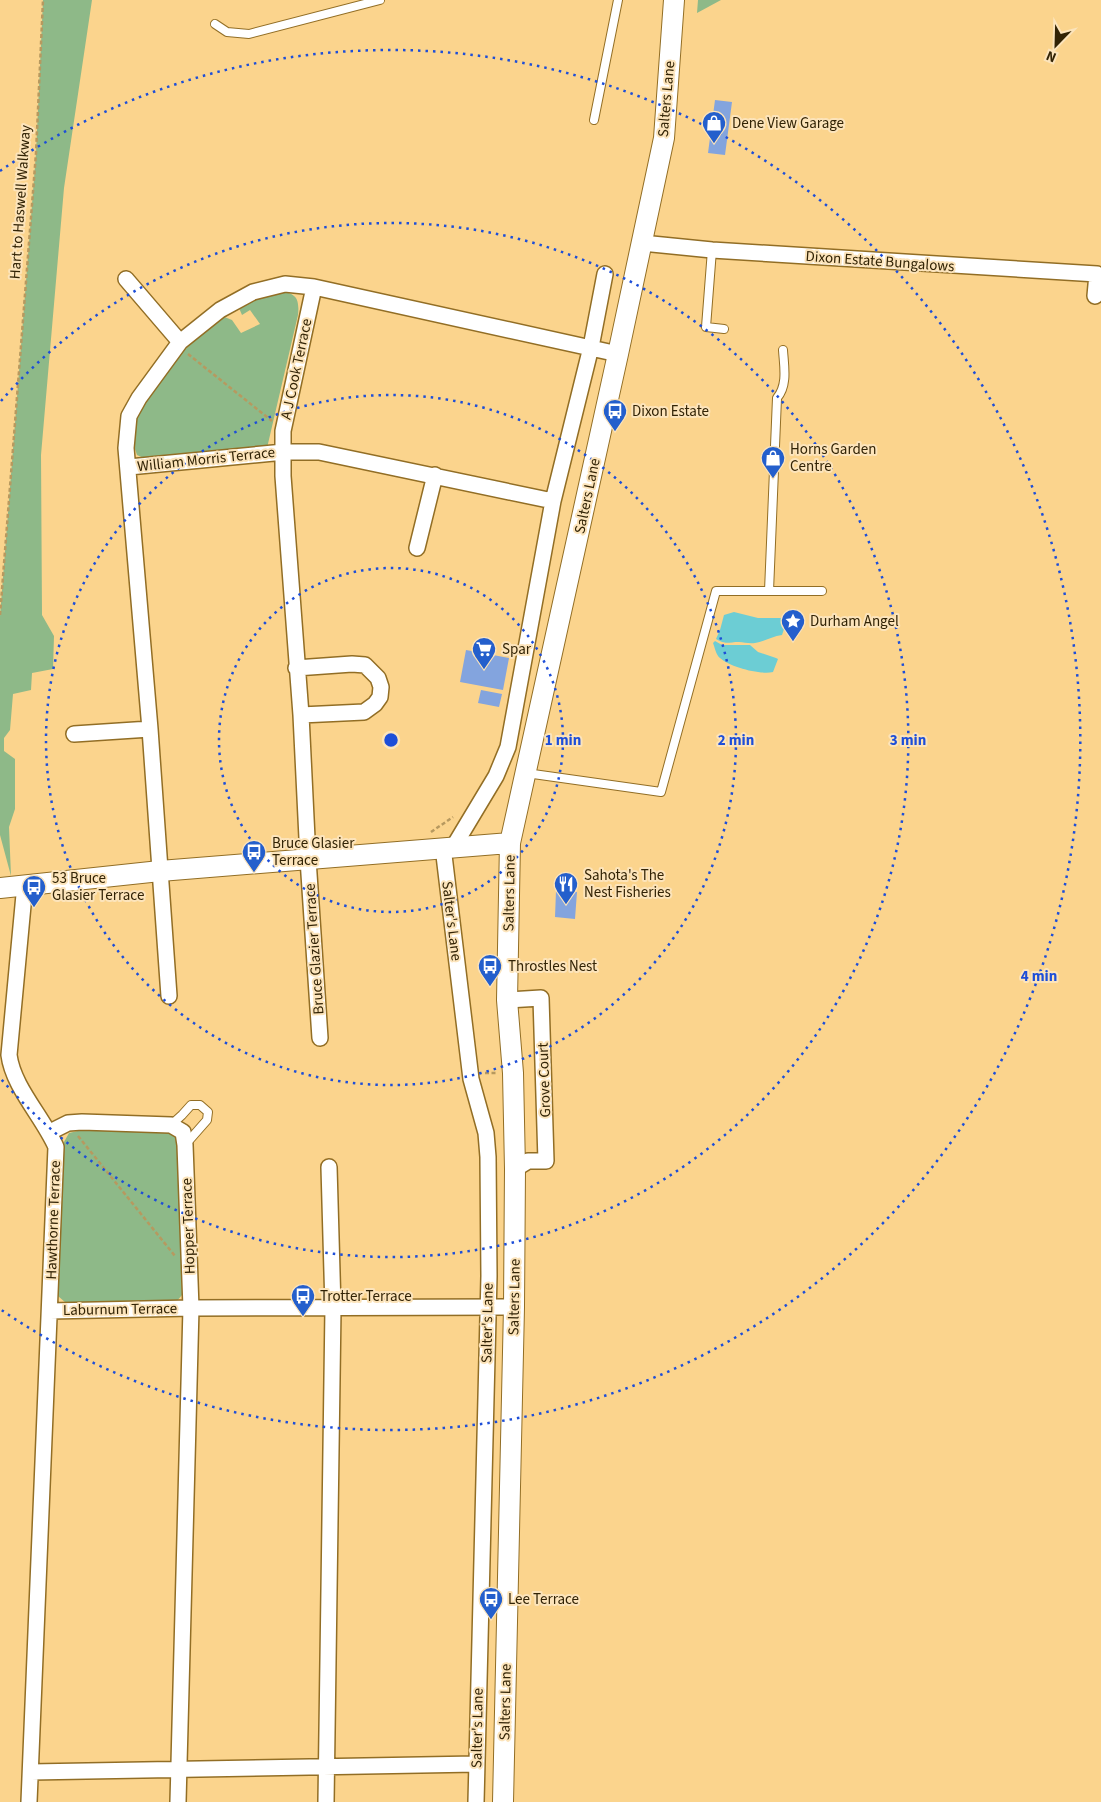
<svg xmlns="http://www.w3.org/2000/svg" width="1101" height="1802" font-family="'Source Sans 3',sans-serif">
<style>
.green{fill:#8eb988}
.water{fill:#6ccdd4}
.building{fill:#83a4de}
.lines{fill:none;stroke-linecap:round;stroke-linejoin:round}
.lane-casing{stroke:#926e25;stroke-width:10}
.street-casing{stroke:#926e25;stroke-width:18}
.secondary-casing{stroke:#926e25;stroke-width:22}
.path{stroke:#b7995f;stroke-width:2.5;stroke-dasharray:4 2.5;stroke-linecap:butt}
.lane{stroke:#fff;stroke-width:8}
.street{stroke:#fff;stroke-width:15}
.secondary{stroke:#fff;stroke-width:20}
.ring{fill:none;stroke:#1d4ed8;stroke-width:2.5;stroke-dasharray:2.5 5}
.labels{text-anchor:middle;stroke-width:4;stroke-linejoin:round;paint-order:stroke}
.street-label{font-size:15px;fill:#322305;stroke:#fce4bb}
.poi-label{font-size:15px;fill:#322305;stroke:#fce4bb;text-anchor:start}
.centre{fill:#1d4ed8;stroke:#fce4bb;stroke-width:2.5}
.ring-label{font-size:15px;text-anchor:middle;font-weight:bold;fill:#1d4ed8;stroke:#fce4bb;stroke-width:4;stroke-linejoin:round;paint-order:stroke}
</style>
<rect width="100%" height="100%" fill="#fbd48d"/>
<path class="green" d="M43,0H92L64,188L41,455L42,615L54,636L53,669L32,673L31,690L13,694L10,730L4,738V751L15,759V809L9,827L11,876L0,835V616L36,153Z
M698,0H721L697,13Z
M276,291C294,293 300,295 298,315L267,448L146,459L137,455L133,443L135,421L150,391L180,354L222,316L232,320L241,333L260,324L250,310L242,315L239,308L248,300Z
M82,1130L166,1132L173,1135L178,1139L182,1295L177,1301L66,1303L58,1296L64,1142L69,1133Z"/>
<path class="water" d="M734,612L758,618H781L784,620L786,623L782,635C772,636 764,642 755,643C749,644 744,642 739,642C728,642 726,645 716,639L720,630L724,615Z
M715,641L722,645H750L758,652L776,658L778,659L773,672C760,675 730,667 720,658C716,655 715,648 713,643Z"/>
<path class="building" d="M715,100L732,102L725,155L708,153Z
M466,650L509,658L503,690L460,682Z
M481,690L502,694L499,707L478,703Z
M556,891L577,892L575,919L555,917Z"/>
<g class="lines">
<g class="lane-casing">
<path id="lane" d="M215,24L227,32L249,34L380,0
M594,120L618,0
M712,250L706,327L724,329
M769,591L777,398C788,385 784,366 783,350
M526,773L661,792L716,591H822
M171,1125L182,1115L191,1105H200L208,1112L207,1120L185,1145"/>
</g>
<g class="street-casing">
<path id="street" d="M642,243L712,250L1097,274L1095,296
M126,279L180,342
M314,287L283,431V476L301,715L308,859L320,1038
M129,467L284,452H319L553,501
M417,548L435,475
M296,668L352,664L365,665L378,678L381,687L380,697L375,704L364,712L301,715
M74,734L150,729
M454,846L496,776L508,747L553,501L591,347L605,274
M443,847L471,1079L486,1133L488,1157L489,1276L476,1802
M25,884L9,1055C13,1087 43,1117 56,1147L29,1802
M169,996L150,729L126,448L129,416L139,398L180,342L220,310L253,292L285,284L314,287L618,354
M507,1000L541,998L546,1161H528L515,1169
M50,1132L68,1123L82,1122L171,1125L183,1132L185,1145L191,1308L178,1802
M50,1311L191,1308L514,1307
M31,1772L476,1764
M326,1802L333,1308L329,1167"/>
</g>
<g class="secondary-casing">
<path id="secondary" d="M0,888L160,871L510,843
M503,1802L514,1307L515,1169L513,1073L507,1000L510,843L618,354L664,138L674,0"/>
</g>
<path class="path" d="M188,354L272,421
M0,615L36,153L43,0
M431,832L453,817
M485,1073H497
M78,1136L175,1256"/>
<use href="#lane" class="lane"/>
<use href="#street" class="street"/>
<use href="#secondary" class="secondary"/>
</g>
<g class="ring">
<circle cx="391" cy="740" r="172"/>
<circle cx="391" cy="740" r="345"/>
<path d="M1 401A517 517 0 1 1 1 1079"/>
<path d="M0 171A690 690 0 1 1 0 1309"/>
</g>
<defs>
<g id="shop-pin" transform="scale(1.25)"><path d="M0 17L-7.5 6A9.5 9.5 0 1 1 7.5 6Z" fill="#245fcc" stroke="#fce4bb"/><path d="M-5-2.5h2.3a2.7 3.5 0 0 1 5.4 0H5L5.5 6h-11ZM-1.5-2.5h3a1.5 2.3 0 0 0-3 0Z" fill="#fff"/></g>
<g id="bus-pin" transform="scale(1.25)"><path d="M0 17L-7.5 6A9.5 9.5 0 1 1 7.5 6Z" fill="#245fcc" stroke="#fce4bb"/><path d="M-5-6H5V4H4V6H2V4H-2V6H-4V4H-5ZM-3.5-4V0h7V-4ZM-3.5 1.2v1.5H-2V1.2ZM2 1.2v1.5H3.5V1.2Z" fill="#fff"/></g>
<g id="sight-pin" transform="scale(1.25)"><path d="M0 17L-7.5 6A9.5 9.5 0 1 1 7.5 6Z" fill="#245fcc" stroke="#fce4bb"/><path d="M0-6L1.8-2.2L6-1.7L2.9 1.2L3.7 5.4L0 3.3L-3.7 5.4L-2.9 1.2L-6-1.7L-1.8-2.2Z" fill="#fff"/></g>
<g id="supermarket-pin" transform="scale(1.25)"><path d="M0 17L-7.5 6A9.5 9.5 0 1 1 7.5 6Z" fill="#245fcc" stroke="#fce4bb"/><path d="M-6-5.5h2.5l.6 2H6L4.5 2H-2.5L-4.4-4H-6ZM-1.5 3.2a1.3 1.3 0 1 0 .1 0ZM3 3.2a1.3 1.3 0 1 0 .1 0Z" fill="#fff"/></g>
<g id="restaurant-pin" transform="scale(1.25)"><path d="M0 17L-7.5 6A9.5 9.5 0 1 1 7.5 6Z" fill="#245fcc" stroke="#fce4bb"/><path d="M-5-6h1v4h1v-4h1v4h1v-4h1v5L-1.5 .5V6h-2V.5L-5-1ZM5-6V6H3V1.5H1.5Q1.5-4 5-6Z" fill="#fff"/></g>
</defs>
<g fill-rule="evenodd">
<use href="#shop-pin" x="714" y="123"/>
<use href="#bus-pin" x="615" y="411"/>
<use href="#shop-pin" x="773" y="458"/>
<use href="#sight-pin" x="793" y="621"/>
<use href="#supermarket-pin" x="484" y="649"/>
<use href="#bus-pin" x="254" y="852"/>
<use href="#restaurant-pin" x="566" y="884"/>
<use href="#bus-pin" x="34" y="887"/>
<use href="#bus-pin" x="490" y="966"/>
<use href="#bus-pin" x="303" y="1296"/>
<use href="#bus-pin" x="491" y="1599"/>
</g>
<g class="labels">
<g class="street-label">
<text transform="translate(666 99) rotate(-85)" y="5">Salters Lane</text>
<text transform="translate(20 202) rotate(-86)" y="5">Hart to Haswell Walkway</text>
<text transform="translate(880 261) rotate(4)" y="5">Dixon Estate Bungalows</text>
<text transform="translate(296 369) rotate(-78)" y="5">A J Cook Terrace</text>
<text transform="translate(206 459) rotate(-6)" y="5">William Morris Terrace</text>
<text transform="translate(587 496) rotate(-78)" y="5">Salters Lane</text>
<text transform="translate(509 893) rotate(-89)" y="5">Salters Lane</text>
<text transform="translate(452 921) rotate(83)" y="5">Salter's Lane</text>
<text transform="translate(314 949) rotate(-94)" y="5">Bruce Glazier Terrace</text>
<text transform="translate(544 1080) rotate(-92)" y="5">Grove Court</text>
<text transform="translate(53 1220) rotate(-88)" y="5">Hawthorne Terrace</text>
<text transform="translate(188 1226) rotate(-92)" y="5">Hopper Terrace</text>
<text transform="translate(514 1297) rotate(-89)" y="5">Salters Lane</text>
<text transform="translate(120 1309) rotate(-1)" y="5">Laburnum Terrace</text>
<text transform="translate(487 1323) rotate(-89)" y="5">Salter's Lane</text>
<text transform="translate(505 1702) rotate(-89)" y="5">Salters Lane</text>
<text transform="translate(477 1728) rotate(-89)" y="5">Salter's Lane</text>
</g>
<g class="poi-label">
<text x="732" y="128">Dene View Garage</text>
<text x="632" y="416">Dixon Estate</text>
<text x="790" y="454">Horns Garden<tspan x="790" dy="17">Centre</tspan></text>
<text x="810" y="626">Durham Angel</text>
<text x="502" y="654">Spar</text>
<text x="272" y="848">Bruce Glasier<tspan x="272" dy="17">Terrace</tspan></text>
<text x="584" y="880">Sahota's The<tspan x="584" dy="17">Nest Fisheries</tspan></text>
<text x="52" y="883">53 Bruce<tspan x="52" dy="17">Glasier Terrace</tspan></text>
<text x="508" y="971">Throstles Nest</text>
<text x="320" y="1301">Trotter Terrace</text>
<text x="508" y="1604">Lee Terrace</text>
</g>
</g>
<circle cx="391" cy="740" r="8" class="centre"/>
<g class="ring-label">
<text x="563" y="745">1 min</text>
<text x="736" y="745">2 min</text>
<text x="908" y="745">3 min</text>
<text x="1039" y="981">4 min</text>
</g>
<g transform="translate(1056 45) rotate(203)" stroke="#fce4bb" stroke-width="4" paint-order="stroke">
<path d="M0-4L9 19L0 12L-9 19Z" fill="#322305"/>
<text y="-8" font-size="14" font-weight="bold" text-anchor="middle" fill="#322305">N</text>
</g>
</svg>
